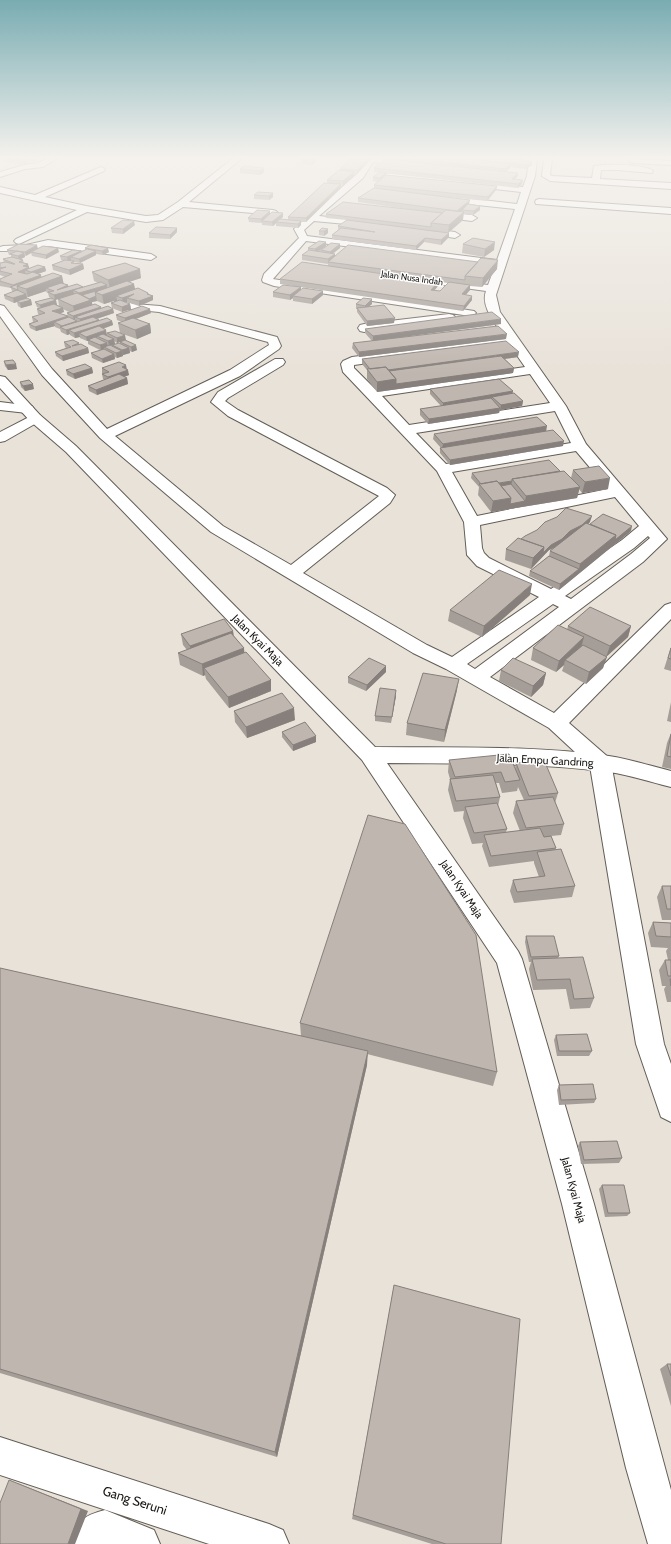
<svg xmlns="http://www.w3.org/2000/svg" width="671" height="1544" font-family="Cabin,sans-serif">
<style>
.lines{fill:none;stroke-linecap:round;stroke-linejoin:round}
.minor-casing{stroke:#625d55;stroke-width:2}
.major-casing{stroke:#625d55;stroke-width:2}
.minor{fill:#fff;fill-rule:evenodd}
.major{fill:#fff;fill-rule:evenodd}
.wall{fill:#a59d97;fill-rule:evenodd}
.shaded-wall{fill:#867f7b}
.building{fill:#c0b6b0;stroke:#867f7b}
.labels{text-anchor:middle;stroke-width:3;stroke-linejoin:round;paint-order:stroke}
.far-street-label{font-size:9px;fill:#181612;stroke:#fff}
.street-label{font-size:11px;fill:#181612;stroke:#fff}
.near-street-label{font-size:13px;fill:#181612;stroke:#fff}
</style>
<rect width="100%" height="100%" fill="#e8e2d9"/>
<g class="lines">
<g class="minor-casing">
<path id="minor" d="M46,159H56L43,167L25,169L0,177V172L24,165L38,163Z
M232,159H241L189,202L273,210L276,211L278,213L276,215L183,207L163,220L146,222L87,212L19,244L16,243L14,241L16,239L77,210L0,193V187L35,195L101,167L105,169L104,171L45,197L86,206L146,216L158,215L178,202Z
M367,159C379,159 410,157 418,164L414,166L373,162L363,178L319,216L375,222L380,225L378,227L314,221L304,230L307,236L497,260L515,209L440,201L436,198L440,195L517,204L521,192L388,177L384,175L388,173L523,187L527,176L529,159H537L535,176L496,295L500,312L566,406L586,444L667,539L643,562L490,677L554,713L665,605L671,603V619L569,723L608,757L611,763L664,1044L671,1064V1122L661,1117L636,1044L590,766L549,728L446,669L413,653L211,532L100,438L42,375L0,316V305L4,306L52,369L107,429L230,370L269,345L268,342L159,312L129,309L116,305L114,303L116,301L120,300L134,304L160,306L277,337L281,346L279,349L240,376L115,436L223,526L291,565L379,496L228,416L211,402L218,392L275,359H283L285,362L283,365L228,398L225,401L238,410L387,488L395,495L390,503L303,573L427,645L452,657L539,597L477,566L467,555L464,522L437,471L343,372L341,364L343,361L352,357L504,337C497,325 480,307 486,291L350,272L345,269L350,266L488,285L495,266L306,241L273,279L474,311L476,313L474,315L470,316L274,286L263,282L262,280L264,274L299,238L294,229L296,227L357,174ZM509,344L525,367L375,389L354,368V365ZM530,374L550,403L409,425L382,396ZM555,411L571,443L446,464L416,433ZM576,451L608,489L477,516L452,472ZM615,497L639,526L622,540L551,589L489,558L484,553L482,548L480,525ZM648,536L650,538L631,554L571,599L565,596L634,548ZM553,604L559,607L475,669L467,664Z
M544,159H552L550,175L552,176L592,178L594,166C605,164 646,164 653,171L652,173L617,170H601L600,179L671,183V189L550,181L542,176Z
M630,159L671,161V165L632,163L628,161Z
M539,199L671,208V214L536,204L535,202L536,200Z
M433,211L472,215L477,218L472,221L430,216L428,214L430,212Z
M419,227L455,232L460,235L455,238L416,232L414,230L416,228Z
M48,240L151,254L156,257L151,260L48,246L26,251H0V247L3,246L26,245Z
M449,314L453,315L455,317L453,319L364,332L360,331L358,328L360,325L364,324Z
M0,402L32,406L34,409L32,412L27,413L0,410Z
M35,414L40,415L42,418L40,421L5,441L0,442V432Z
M0,1437L269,1524L283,1530L289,1544H209L0,1475Z
M105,1510L154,1530L160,1544H69C78,1522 81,1516 105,1510Z"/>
</g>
<g class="major-casing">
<path id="major" d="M0,376L5,377L40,415L76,446L375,747C453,748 532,745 609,756C630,759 650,766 671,771V787C650,782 630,775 609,772C536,762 461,764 387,763L518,951L522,959L594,1204L671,1490V1544H648L626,1468L562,1204L497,963L362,760L66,452L30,421L0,388Z"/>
</g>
<use href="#minor" class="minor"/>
<use href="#major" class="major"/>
</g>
<path class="wall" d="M5,159H40L33,162H28L23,165L6,162Z
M350,159H371L357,174H354V176L343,185H341V188L306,222H301V225L298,228L276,226V223L273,226L262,225V223L249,222L248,218L270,214L283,213V217L280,219L288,220V217L327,183V180L340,171V169Z
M382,159H508L532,161V165L526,169L510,167L506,172L518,173L517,177L515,179L522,184L518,188L374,172V168L385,160H382Z
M301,160L316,162L312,165L301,164Z
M244,166L264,172L260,175L240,173V169Z
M386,175L497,186L496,190L487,201L419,194L469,204L480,206V210L473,215L463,214V220L448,233H449V237L441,245L424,242L416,250L332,239V235L338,230V226L347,220L326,218V214L415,210L358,202V198L374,188V185L378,182L373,181V177Z
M273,193V197L269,200L254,199V195Z
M135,225L123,234L112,233L111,228Z
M322,228L328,233L324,236L319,235V231Z
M177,232L170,239L149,238V233Z
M326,242V246L340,244V248L332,254L335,256L497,269L482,287L470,286V290L465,295L472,300L463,311L280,284V279L328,266V264L302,260V255L308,251V248ZM356,270L448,283L440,291L434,290L438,286V282Z
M463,244L494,250L484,257L462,253Z
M38,248L59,252L46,259L32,256L31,253L25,256V257L20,259L23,260L24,263L28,264L29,268L45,267L46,271L38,274L41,275V277L62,276L63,283L68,287H83L98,283L94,281L92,272L141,278L129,282L135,289L148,293L149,294L153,296V300L139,306L127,302V301L125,302L130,304L131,309L122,312L112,308L111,303L118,301L117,300L104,304L97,301L92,302V305L101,308L113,309L114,313L97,319L99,320V321H112L113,325L103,329L107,335H106L107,336V333L126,340L137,350L132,352L130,351V353L123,355V356L117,358L115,357V359L103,363L92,358L91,353L100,350L88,344V341H87L80,338V337L75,338L70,335V334L67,335L61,332L60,329L55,327V326L36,331L30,328L29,324L33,322L32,317L40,315L38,314L37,309L39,308L37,307L35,302L51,298L49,297L48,293H47L46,291L28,297H27V299L31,300L32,305L21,308L18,306L17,302L14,303L5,299L4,295L13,292L12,291L11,288L0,286V279L5,277L0,275V263H4L3,259L11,257V255H9L7,250ZM74,294L58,299L59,306L57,305L55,300ZM63,309L69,312L67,313L68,316L59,313L64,312ZM114,341L117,343L120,342V344L112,345V347L110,346L115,344Z
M85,248L109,252L103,255L96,254V255L80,263L74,262V263L83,264L84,269L70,275L53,270L52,265L63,261L61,260L60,256L81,251V252L85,250Z
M301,287V290L323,295L312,304L293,301V298L290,300L273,297V292Z
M372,299V304L369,306L394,323L367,326L357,312V309H356V304Z
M151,313L136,319L150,324L151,333L137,339L120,333L118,323L122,322L117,320L116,315Z
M501,324L408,336L506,339L359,357L352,348L353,343L372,341L365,333V329Z
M64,342L80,344L88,348L89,353L63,361L56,356L55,352L66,348L65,347Z
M518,357L505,359L514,368L513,373L377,392L367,379V370L362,364V359Z
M4,361L17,369L8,370L5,366Z
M92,368L93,373L75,379L67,375L66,370Z
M102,368L126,369L129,375L124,377L127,378L128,384L97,395L89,391L88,386L105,380L103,379L102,374L103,373H102Z
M20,382L34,389L25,391L21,387Z
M430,389L513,391L512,393L523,401L522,406L500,410L499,413L428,424L420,415V409L441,406L430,394Z
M546,431L563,446L450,465L440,453V448H441L433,439L434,434Z
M573,470L608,489L582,493L579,489L577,498L491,512L478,495L479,487L471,478L472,473L560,471L571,478Z
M590,522L588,524L631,531L559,590L529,576L530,571L549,556L550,551L553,549L549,550L531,569L505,560L506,549L521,539Z
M530,595L482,637L448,621L450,610Z
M568,626H631L628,637L606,657L603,668L586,684L562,671L564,665L556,672L531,660L533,648L567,630Z
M233,631L234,636L244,648V652L271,680V691L229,708L206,679L205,675L203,676L180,665L178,653L187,650L183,645L181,634Z
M671,647V671L664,669Z
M501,670L546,673L543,685L531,697L499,681Z
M386,672L366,691L348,683V677Z
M457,690L444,742L406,735L407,723Z
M396,696L391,723L375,721V716Z
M671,702V722L667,721Z
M234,711L295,720L247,738L235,722Z
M282,732L316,742L293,751L282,737Z
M671,733V769L662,767L667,743Z
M449,760L515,768L516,763L558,793L555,803L564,824L561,835L551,836L556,848L555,850L575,886L572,897L514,903L510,891L513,880L539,877L534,863V861L489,867L482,846L483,843L472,844L463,818L464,811L454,812L448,790L450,779L448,772ZM496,783H499L502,793L517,791L518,787L524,800L516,801L513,813L520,831L506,832L507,829L498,806L500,797Z
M662,886H671V920H662L657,897Z
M653,922L671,923V1002H667L664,989L666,986H662L659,970L665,960H668L666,951L668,948L651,947L648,933Z
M526,936L559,956L558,958L594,998L590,1008L570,1009L566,989L533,990L529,969L531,962H529L525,942Z
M0,968L301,1036L300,1023L497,1072L493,1086L367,1054V1065L277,1457L0,1373Z
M556,1035L592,1051L589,1056H557L554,1040Z
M559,1085L596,1099L594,1103L559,1105L557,1090Z
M580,1142L622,1158L619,1163L581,1164L578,1146Z
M602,1185L630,1213L627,1216L605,1217L599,1189Z
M394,1285L501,1544H432L352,1519Z
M667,1364H671V1406L660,1369Z"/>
<path class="shaded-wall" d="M27,159H28V162L23,165L22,161Z
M33,159H38V160L33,162Z
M315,159H316V162L312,165V161Z
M368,159H371L357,174V170Z
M532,161V165L526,169V165Z
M511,164L510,168L504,173L505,169Z
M264,168V172L260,175V171Z
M354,172V176L343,185V181Z
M386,173V177L380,182V178Z
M518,173L517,177L511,182L512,179Z
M523,180L522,184L518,188V184Z
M341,184V188L306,222V218Z
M497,186L496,190L487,201L488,197Z
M273,193V197L269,200V196Z
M470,200L469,204L456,216V212Z
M480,206V210L473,215L474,211Z
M270,211V215L262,221V223L261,219Z
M464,212L463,220L448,233L449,225Z
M283,213V217L277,222H276V223L273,226L272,222Z
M134,221L135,225L123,234V229Z
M301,221V225L298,228V224Z
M177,228V232L170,239V235Z
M328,229V233L324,236V231Z
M449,233V237L441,245V240Z
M425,238L424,242L416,250V246Z
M326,242V246L315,253V249Z
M495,242L494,250L484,257L485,249Z
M340,244V248L330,256V252Z
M37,245L38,249L31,252V253L26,256L25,252Z
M58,248L59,252L46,259V255Z
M108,248L109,252L103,255L102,251Z
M81,251V255L71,257V260L68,262L67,257Z
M96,251V255L80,263L79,259Z
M24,253L25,257L19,260L18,256Z
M335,254V259L329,262L328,259Z
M498,260L497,269L482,287L483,278Z
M28,264L29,272L25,270V274L19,276L18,272L23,266Z
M83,264L84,269L70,275L69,270Z
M45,267L46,271L32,276L31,272Z
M140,269L141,278L110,288L108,280Z
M41,275L42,279L17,286L14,288L13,285Z
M62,276L64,285L46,288V291L28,297L26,289Z
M438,282V286L431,295V290Z
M134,284L136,293L116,296L117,300L104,304L102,295Z
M68,285L69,290L83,287V291L73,290L74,294L55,300L54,295L57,290Z
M107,285V289L80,297L79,293Z
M470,285V290L462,299V294Z
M301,287V292L293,296V298L290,300V295Z
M323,291V295L312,304V299Z
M148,293L149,297L153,296V300L139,306V301L147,294Z
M26,294L27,298L14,303L13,298Z
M134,294L127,298V301L123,303L122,298Z
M96,296L97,301L92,302L93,309L75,315L73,306Z
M472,296V300L463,311L464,306Z
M372,299V304L365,310V306Z
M31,300L32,305L21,308L20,303Z
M56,300L57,305L41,309L40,305Z
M130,304L131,309L122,312V307Z
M101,307L102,312L75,317V320L74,321L73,316Z
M63,308L64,312L53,316L52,311Z
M113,309L114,313L81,324L80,319Z
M150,309L151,313L125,323V318Z
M68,316L69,321L54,322L55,326L36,331L35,327Z
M395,318L394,323L367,326V321Z
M501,319V324L373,341V336Z
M99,320V324L69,330L70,334L67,335L66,330Z
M112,321L113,325L83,335L79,333L80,337L75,338L74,333Z
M150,324L151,333L137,339L135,330Z
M106,330L107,335L100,337L97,336V338L90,341L88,340V341H87L86,337Z
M507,334L506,339L359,357V352Z
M125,335L126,340L117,343V338Z
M114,339L115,344L109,346L108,341Z
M107,343L108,348L104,347V349L101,350L100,345Z
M136,345L137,350L132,352L131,347Z
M88,348L89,353L63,361L62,356Z
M129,348L130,353L123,355L122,350Z
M122,351L123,356L117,358L116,353Z
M519,352L518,357L388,375L372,372Z
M114,354L115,359L103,363L102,359Z
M16,364L17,369L8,370L6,365Z
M126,365L127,370L122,367Z
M92,368L93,373L75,379L73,374Z
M514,368L513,373L377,392V382L396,379Z
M128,370L129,375L109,382L108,377Z
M127,378L128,384L97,395L96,390Z
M33,384L34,389L25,391L23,386Z
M513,391L512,396L492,397L491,400L443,408V403Z
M523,401L522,406L500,410L501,405Z
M500,408L499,413L428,424L429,419Z
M547,426L546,432L442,449L443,444Z
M564,441L563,446L450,465V460Z
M610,478L608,489L582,493L585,482Z
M512,481L511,487L483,486Z
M580,487L577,498L491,512L493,501L511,498L525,501L526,496Z
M592,516L590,522L581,531L561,544L549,550L531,569L533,558L544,547L551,545Z
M632,526L631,531L559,590L560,584L579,569L580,564L616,535Z
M532,584L530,595L482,637L484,626Z
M631,626L628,637L606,657L610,646Z
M233,631L234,642L192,657L190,646Z
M584,637L581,648L565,660L564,665L556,672L559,661Z
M244,648L245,660L204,668L205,675L203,676L202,664Z
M607,657L603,668L586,684L589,672Z
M386,666V672L366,691L367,685Z
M546,673L543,685L531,697L533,686Z
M459,679L457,690L444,742L445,730Z
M271,680V691L229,708L228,697Z
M396,690V696L391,723L392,717Z
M294,708L295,720L247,738L246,727Z
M316,736V742L293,751V745Z
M368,1051L367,1065L277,1457L275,1452Z
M17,1483L88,1511L75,1544H68Z"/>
<path class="building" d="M7,159H27L22,161Z
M302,159H315L312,161L301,160Z
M350,159H368L357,170L340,169Z
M386,159L518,173L512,179L523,180L518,184L374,168Z
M411,159H508L507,160L509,159H516L532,161L526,165L478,160L511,164L505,169Z
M244,166L264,168L260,171L240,169Z
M339,170L354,172L343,181L327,180Z
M380,172L386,173L380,178L373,177Z
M386,175L497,186L488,197L374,185Z
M324,183L341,184L306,218L288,217Z
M374,188L470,200L457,211L358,198Z
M258,192L273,193L269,196L254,195Z
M343,202L442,213L431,223V227L326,214Z
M468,204L480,206L474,211L462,210Z
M257,210L270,211L261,219L248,218Z
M446,210L464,212L449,225L431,223Z
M272,212L283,213L272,222L262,221Z
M280,219L301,221L298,224L276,222Z
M123,220L134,221L123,229L111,228Z
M347,220L449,233L441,240L425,238L416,246L332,235L341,228L375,232L338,226Z
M156,227L177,228L170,235L149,233Z
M322,228L328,229L324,231H319Z
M473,238L495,242L485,249L463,244Z
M319,241L326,242L315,249L308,248Z
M331,243L340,244L330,252L321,250Z
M19,244L37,245L25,252L7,250Z
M91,245L108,248L102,251L85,248Z
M348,245L478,262L465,276V280L328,262Z
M43,246L58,248L46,255L31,252Z
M87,249L96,251L79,259L71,257Z
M73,250L81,251L67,257L60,256Z
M309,250L335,254L328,259L302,255Z
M17,251L24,253L18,256L10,254Z
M12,257L23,260L19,262L28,264L23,266L29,267L18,272L27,274L33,272L41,275L13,285L0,281V279L12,274L0,271V269L6,267L0,268V263L6,262L13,264H15L3,259Z
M481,258L498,260L483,278L465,276Z
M65,260L74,261L71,263L83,264L69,270L52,265Z
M302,262L438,282L431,290L440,291L449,282L470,285L462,294L472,296L464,306L280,279Z
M125,263L140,269L108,280L92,272Z
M38,265L45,267L31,272L25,270Z
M53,273L62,276L26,289L17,286Z
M28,281H30L17,286L18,290L10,287Z
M127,281L134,284L102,295L95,292Z
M101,282L107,285L79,293L73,290Z
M61,283L68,285L57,290L77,284L83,287L54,295L48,292L54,291L46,288Z
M283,285L301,287L290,295L273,292Z
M138,288L148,293L147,294L153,296L139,301L127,298L134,294L122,298L116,296Z
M303,288L323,291L312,299L293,296Z
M17,290L26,294L13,298L4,295Z
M96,291H98L95,292L96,296L89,299L82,295Z
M77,293L91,300L73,306L58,299Z
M27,298L31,300L20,303L17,301Z
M51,298L56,300L40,305L35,302Z
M363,298L372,299L365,306L356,304Z
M120,300L130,304L122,307L111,303Z
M54,304L63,308L52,311L68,316L35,327L29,324L38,321L32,317L45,313L37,309Z
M95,304L101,307L73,316L67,313Z
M384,305L395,318L367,321L357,308Z
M108,306L113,309L80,319L75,317Z
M142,306L150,309L125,318L116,315Z
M492,312L501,319L373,336L365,329Z
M69,317L77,321L62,326L54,322Z
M93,317L99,320L66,330L60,327Z
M107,318L112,321L74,333L69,330Z
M133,318L150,324L135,330L118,323Z
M99,326L106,330L86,337L79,333Z
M498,326L507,334L359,352L353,343Z
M115,331L125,335L117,338L107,333Z
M103,334L114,339L108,341L97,336Z
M95,337L107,343L100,345L88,340Z
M73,340L79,343L72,346L81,344L88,348L62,356L55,352L71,347L64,342Z
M125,340L136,345L131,347L120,342Z
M506,341L519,352L388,370L386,367L370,369L362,359Z
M119,343L129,348L122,350L112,345Z
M110,345L122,351L116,353L104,347Z
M104,349L114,354L102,359L91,353Z
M501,356L514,368L396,384V379L389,371Z
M13,360L16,364L6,365L4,361Z
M119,362L126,365L122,367L128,370L108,377L102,374L109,372L102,368Z
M85,364L92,368L73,374L66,370Z
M386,367L396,379L377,382L367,369Z
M119,374L127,378L96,390L88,386Z
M499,379L513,391L443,403L430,389Z
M29,380L33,384L23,386L20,382Z
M514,393L523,401L501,405L492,397Z
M491,398L500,408L429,419L420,409Z
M537,417L547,426L443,444L434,434Z
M553,430L564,441L450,460L440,448Z
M549,460L560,471L512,479V481L499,483L497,481L481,484L472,473Z
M599,466L610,478L585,482L573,470Z
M564,471L580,487L526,496L512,479Z
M497,481L511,498L493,501L479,484Z
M511,484L525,501L510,504L511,498L501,486Z
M566,508L592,516L582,525L570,531L562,539L551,545L543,553L544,547L521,539L525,536L537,530L545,522L557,517Z
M603,514L632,526L615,540L616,535L590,524Z
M586,523L616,535L580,564L550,551Z
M518,538L544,547L533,558L506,549Z
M549,556L579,569L560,584L530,571Z
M499,570L532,584L484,626L450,610Z
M590,607L631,626L610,646L568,626Z
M224,619L233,631L190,646L181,634Z
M558,625L584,637L559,661L533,648Z
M231,633L244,648L202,664L178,653Z
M583,645L607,657L589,672L565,660Z
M671,648V659L668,658Z
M246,652L271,680L228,697L204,668Z
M369,658L386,666L367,685L348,677Z
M513,658L546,673L533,686L501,670Z
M423,673L459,679L445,730L407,723Z
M380,688L396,690L392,717L375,716Z
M282,693L294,708L246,727L234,711Z
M305,722L316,736L293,745L282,732Z
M671,734V757L667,756Z
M509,754L520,780L505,782L501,772L455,777L449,760Z
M544,760L558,793L529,796L516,763Z
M493,775L500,797L456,801L450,779Z
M553,797L564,824L526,828L516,801Z
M497,803L507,829L474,833L465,807Z
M368,815L405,824L476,935L497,1072L300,1023Z
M540,828L544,837L551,836L556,848L491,856L484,835Z
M561,849L575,886L517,892L513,880L545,876L537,852Z
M662,886H671V909H667Z
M653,922L671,923V937L656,936Z
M526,936H554L559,956L531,957Z
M583,957L594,998L574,999L570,979L537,980L532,959Z
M665,960H671V976H668Z
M0,968L368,1051L275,1452L0,1369Z
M670,979H671V986Z
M587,1034L592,1051H559L556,1035Z
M593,1084L596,1099L561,1100L559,1085Z
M617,1141L622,1158L584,1160L580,1142Z
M602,1185H624L630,1213H608Z
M394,1285L520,1319L501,1544H446L353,1515Z
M667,1364H671V1376Z
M9,1480L81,1509L68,1544H0V1503Z"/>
<linearGradient id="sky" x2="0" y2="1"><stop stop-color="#79acb2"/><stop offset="0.42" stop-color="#f5f2ee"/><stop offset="1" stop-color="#f5f2ee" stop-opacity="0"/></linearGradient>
<rect width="671" height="375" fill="url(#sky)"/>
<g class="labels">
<g class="far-street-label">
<text transform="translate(412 278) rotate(8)" y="3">Jalan Nusa Indah</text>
</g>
<g class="street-label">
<text transform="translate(258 640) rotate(45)" y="4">Jalan Kyai Maja</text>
<text transform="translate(545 760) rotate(3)" y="4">Jalan Empu Gandring</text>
<text transform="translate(462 889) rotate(56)" y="4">Jalan Kyai Maja</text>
<text transform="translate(574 1190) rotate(75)" y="4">Jalan Kyai Maja</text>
</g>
<g class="near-street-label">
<text transform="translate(135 1500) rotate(18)" y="5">Gang Seruni</text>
</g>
</g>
</svg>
